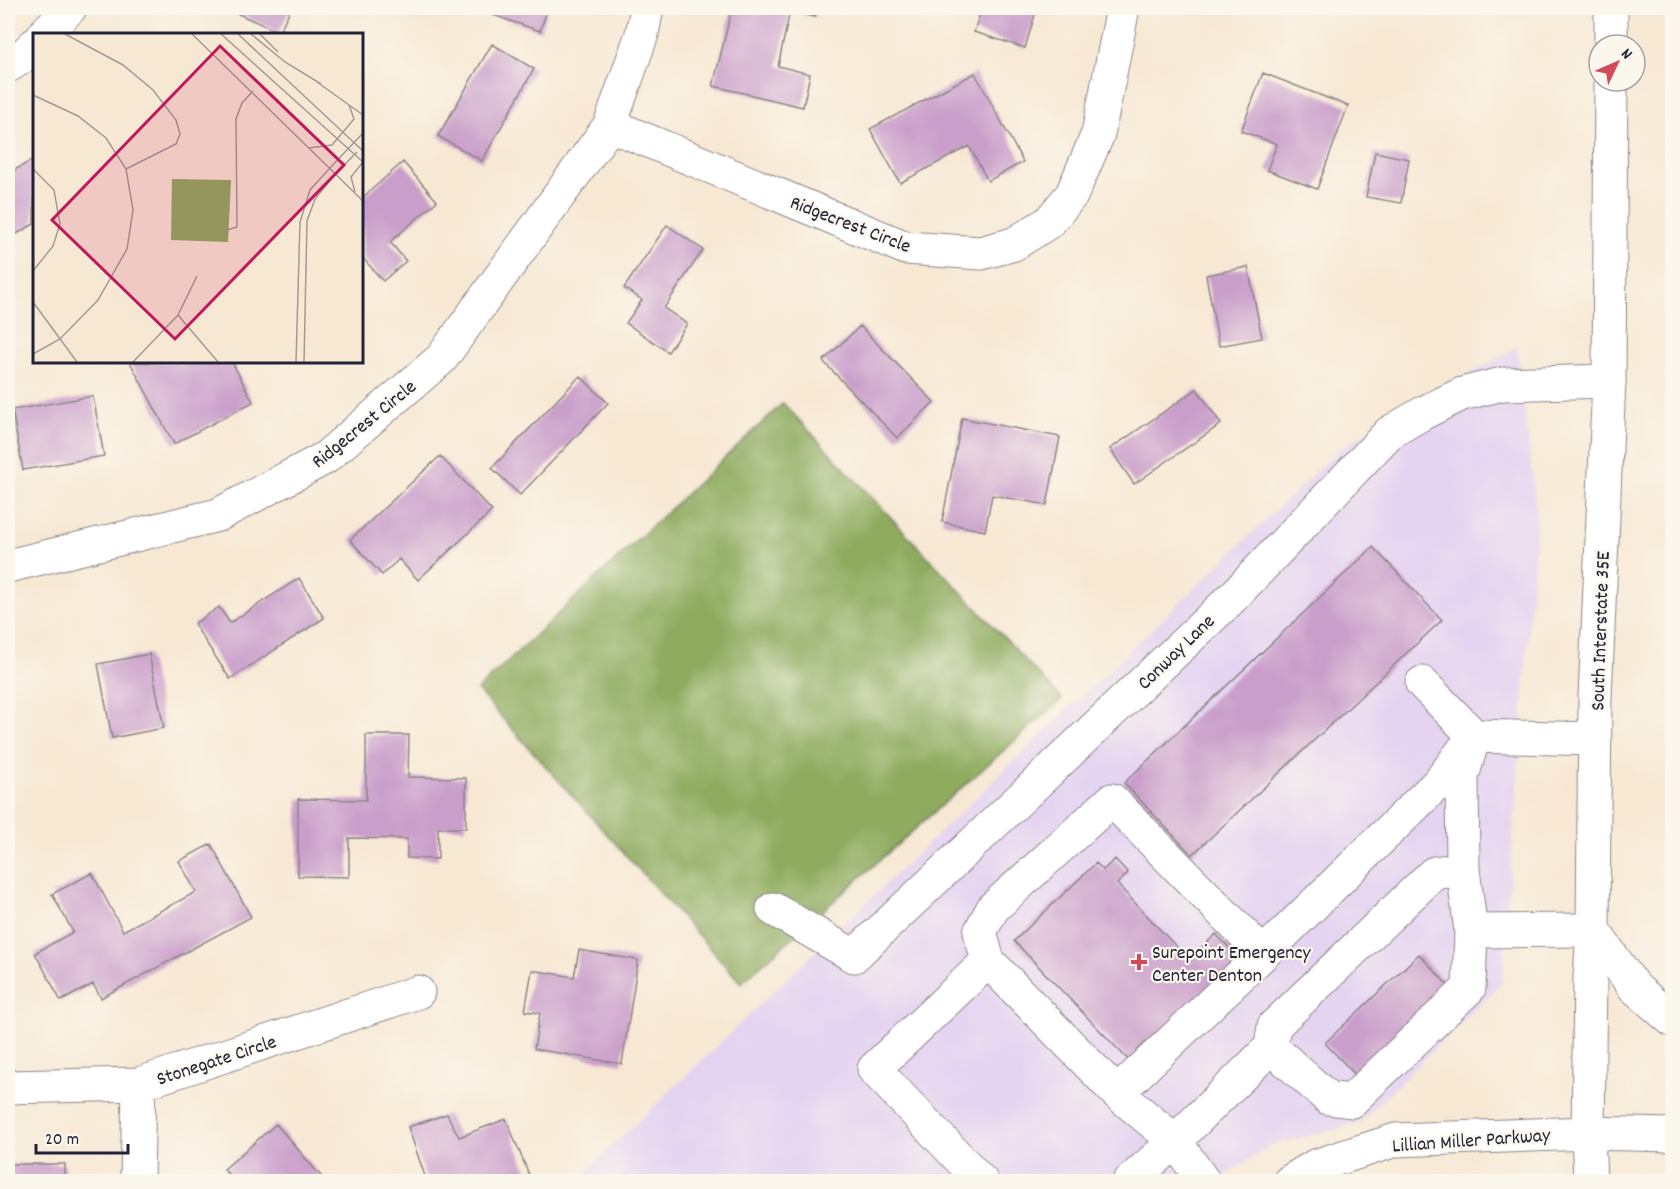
<svg xmlns="http://www.w3.org/2000/svg" width="1680" height="1189" font-family="Dekko,sans-serif">
<style>
.built{fill:#e4d3f1}
.forest{fill:#8eab5e;stroke:#58664c;stroke-width:1.5}
.building{fill:#c99eca}
.lines{fill:none;stroke-linecap:round;stroke-linejoin:round}
.minor-casing{stroke:#8c8588;stroke-width:35}
.major-casing{stroke:#8c8588;stroke-width:35}
.highway-casing{stroke:#8c8588;stroke-width:35}
.minor{stroke:#fff;stroke-width:33}
.major{stroke:#fff;stroke-width:33}
.highway{stroke:#fff;stroke-width:33}
.poi-dot{fill:#d1495b;stroke:#fbf7ec;stroke-width:2}
.labels{text-anchor:middle;stroke-width:4.5;stroke-linejoin:round;paint-order:stroke}
.street-label{font-size:20px;fill:#22223b;stroke:#fbf7ec}
.poi-label{font-size:20px;fill:#22223b;stroke:#fbf7ec;text-anchor:start}
.inset-road{fill:none;stroke:#a29997;stroke-width:1.5}
.view{fill:#c2185b;fill-opacity:0.15;stroke:#c2185b;stroke-width:3}
.inset-edge{fill:none;stroke:#22223b;stroke-width:3}
</style>
<rect width="100%" height="100%" fill="#fbf7ec"/>
<filter id="ink" filterUnits="userSpaceOnUse"><feTurbulence type="fractalNoise" baseFrequency=".0167" numOctaves="2"/><feDisplacementMap in="SourceGraphic" scale="12" xChannelSelector="R" yChannelSelector="G"/><feConvolveMatrix kernelMatrix="1 2 1 2 8 2 1 2 1" color-interpolation-filters="sRGB"/></filter>
<filter id="wash" filterUnits="userSpaceOnUse"><feTurbulence type="fractalNoise" baseFrequency=".008" numOctaves="4" result="noise"/><feDisplacementMap in="SourceGraphic" scale="24" xChannelSelector="R" yChannelSelector="G"/><feGaussianBlur stdDeviation="1.35" result="paint"/><feColorMatrix in="noise" values="0 0 0 0 0 0 0 0 0 0 0 0 0 0 0 0 0 1.4 0 .05"/><feComposite in="paint" operator="in"/></filter>
<g filter="url(#wash)">
<rect width="100%" height="100%" fill="#f7e8d4"/>
<path class="built" d="M1517,347L1537,518L1502,983L1359,1123L1272,1145L1216,1181L575,1182L1344,445Z"/>
<path class="forest" d="M783,403L1062,699L741,983L477,690Z"/>
<g id="blocks">
<path class="building" d="M225,8H291L279,32Z
M489,8H548L540,31L487,13Z
M732,8H818L815,17L790,11L778,66L810,74L803,107L713,86Z
M982,8H1037L1025,48L974,32Z
M492,44L534,69L482,161L438,136Z
M975,73L1023,162L988,181L969,146L900,183L870,129Z
M1263,73L1348,106L1317,189L1267,170L1277,144L1241,131Z
M1375,152L1409,159L1401,203L1366,197Z
M34,159V224L8,239V174Z
M403,162L437,201L390,242L406,261L383,281L362,257V198Z
M667,225L703,250L664,308L687,324L668,352L626,323L642,300L624,288Z
M1248,267L1262,338L1219,346L1206,275Z
M860,326L934,402L897,438L823,361Z
M130,362H179L180,364L186,362H232L253,402L174,444Z
M580,376L608,403L520,495L492,468Z
M1197,389L1221,424L1134,484L1110,449Z
M93,396L104,456L23,470L12,410Z
M962,418L1060,437L1047,505L992,495L985,531L942,522Z
M440,456L492,511L418,580L399,559L382,575L350,540Z
M1373,547L1442,620L1192,855L1124,783Z
M299,578L324,618L230,679L194,624L219,607L230,623Z
M149,654L164,728L112,738L98,664Z
M8,703H9L12,728H8Z
M366,735H409L408,777L466,778V828H438V859L407,858V839L349,838V877L298,876V799L366,800Z
M211,844L251,917L101,998L93,984L61,1001L35,953L73,932L52,894L92,873L123,931L196,892L179,861Z
M1115,859L1128,873L1117,884L1189,960L1216,934L1246,965L1137,1069L1014,941L1096,863L1103,870Z
M579,950L638,960L622,1064L534,1049L540,1013L525,1011L532,970L574,977Z
M1419,954L1457,995L1364,1084L1325,1043Z
M447,1114L459,1137L506,1119L532,1182H427L408,1127Z
M276,1124L326,1182H234L224,1169Z
M8,1164H65V1182H8Z"/>
</g>
</g>
<g filter="url(#ink)">
<use href="#blocks" fill-opacity="0" stroke="#8c8588" stroke-width="1.5"/>
<g class="lines">
<g class="minor-casing">
<path id="minor" d="M44,34L70,8
M8,66L22,57L34,45
M610,125L906,248L981,253L1014,244L1049,222L1072,194L1098,134L1123,8
M8,566L218,515L325,458L441,359L610,125L642,34L647,8
M1422,683L1474,736L1462,777L1463,869
M773,909L854,956L1234,596L1389,433L1423,413L1462,394L1502,384L1609,381
M1471,931L1593,930
M988,961L980,932L993,908L1112,800L1263,954
M8,1087L139,1084L418,992
M137,1182L139,1084
M982,1182L874,1069L988,961L1117,1093
M1129,1182L1175,1141L1271,1047L1274,1026L1434,873L1463,869L1471,931L1469,988L1351,1101L1328,1098L1271,1047
M1204,1182L1175,1141L1117,1093L1263,954L1440,781L1474,736L1595,739"/>
</g>
<g class="major-casing">
<path id="major" d="M1611,45V8
M1593,930L1634,987L1672,1020
M1289,1182L1315,1166L1396,1140L1588,1133
M1590,1182L1588,1133L1590,977L1593,930L1595,697L1609,381L1611,81"/>
</g>
<g class="highway-casing">
<path id="highway" d="M1588,1133L1672,1135"/>
</g>
<use href="#minor" class="minor"/>
<use href="#major" class="major"/>
<use href="#highway" class="highway"/>
</g>
</g>
<path class="poi-dot" d="M1136 953h6v6h6v6h-6v6h-6v-6h-6v-6h6z"/>
<g class="labels">
<g class="street-label">
<text transform="translate(851 223) rotate(21)" y="7">Ridgecrest Circle</text>
<text transform="translate(363 423) rotate(-39)" y="7">Ridgecrest Circle</text>
<text transform="translate(1599 631) rotate(-88)" y="7">South Interstate 35E</text>
<text transform="translate(1175 651) rotate(-44)" y="7">Conway Lane</text>
<text transform="translate(216 1059) rotate(-18)" y="7">Stonegate Circle</text>
<text transform="translate(1471 1139) rotate(-4)" y="7">Lillian Miller Parkway</text>
</g>
<g class="poi-label">
<text x="1152" y="958">Surepoint Emergency<tspan x="1152" dy="23">Center Denton</tspan></text>
</g>
</g>
<g transform="translate(33 33)">
<rect width="330" height="330" fill="#f7e8d4"/>
<path d="M139,146L198,147L195,209L138,207Z" fill="#8eab5e"/>
<path class="inset-road" d="M32,1L90,32L120,57L143,87L147,101L143,111L93,136M159,1L330,168M188,1L330,129M205,1L330,118M218,1L252,29L288,51M227,1L245,19M284,49L330,82M0,62L45,83L73,105L93,136L100,177L94,216L65,267L27,306L0,321M276,115L299,112L321,86L316,72M0,136L21,157L27,191L20,213L0,238M296,136L330,100M302,141L324,119M322,159L318,144L330,129M191,198L204,194L203,86L209,70L220,58M0,269L44,329M145,282L185,329M100,329L145,282L164,243M263,329L267,189L277,157L296,136M271,329L274,188L282,166L302,141"/>
<path class="view" d="M187,13L311,132L142,306L19,187Z"/>
<rect width="330" height="330" class="inset-edge"/>
</g>
<rect width="1680" height="1189" fill="none" stroke="#fbf7ec" stroke-width="30"/>
<g transform="translate(1617 63) rotate(46)"><circle r="28" fill="#fbf7ec" stroke="#a4a2a5" stroke-width="1.5"/>
<path d="M0-4.5L10 22L0 15L-10 22Z" fill="#d1495b"/>
<text y="-9" font-size="16" font-weight="bold" text-anchor="middle" fill="#22223b">N</text>
</g>
<path d="M36 1144v9h92v-9" fill="none" stroke="#22223b" stroke-width="3"/>
<text x="45" y="1144" font-size="18" fill="#22223b" stroke="#fbf7ec" stroke-width="4.5" paint-order="stroke">20 m</text>
</svg>
